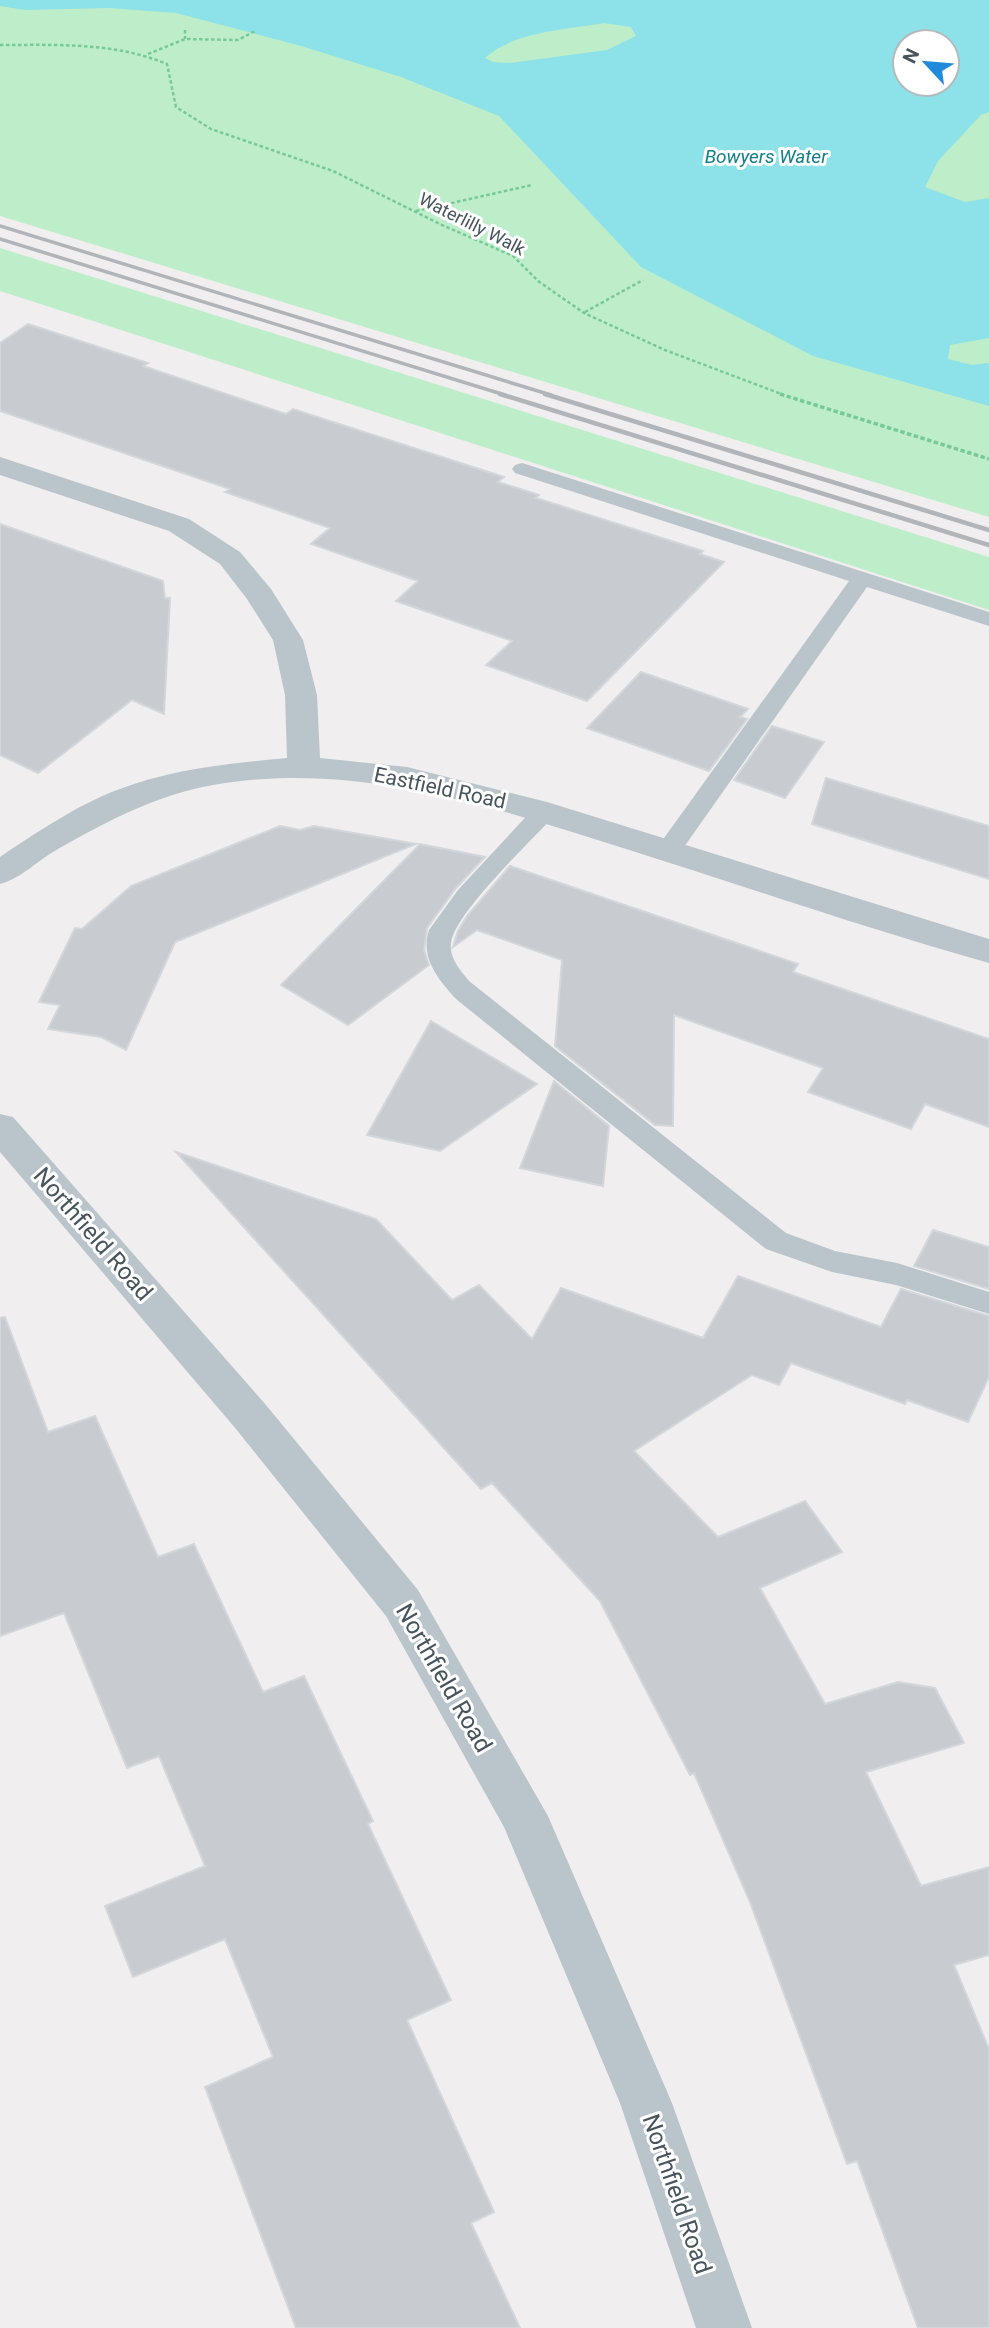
<svg xmlns="http://www.w3.org/2000/svg" width="989" height="2328" font-family="Roboto,sans-serif">
<style>
.green{fill:#beedca;fill-rule:evenodd}
.water{fill:#8de2e9;fill-rule:evenodd}
.building{fill:#c8ccd1;stroke:#d3d6da;stroke-width:2}
.lines{fill:none;stroke-linecap:round;stroke-linejoin:round}
.path-far1{stroke:#77ca96;stroke-width:2.5;stroke-dasharray:3.5 2.5;stroke-linecap:butt}
.path{stroke:#77ca96;stroke-width:3.5;stroke-dasharray:4.5 2.5;stroke-linecap:butt}
.lane{fill:#bac5cb;fill-rule:evenodd}
.street{fill:#bac5cb;fill-rule:evenodd}
.rail-far1{stroke:#b1b5b9;stroke-width:3.5}
.rail{stroke:#b1b5b9;stroke-width:4.5}
.labels{text-anchor:middle;stroke-width:6;stroke-linejoin:round;paint-order:stroke}
.far-street-label{font-size:18px;fill:#47545b;stroke:#fff}
.far-water-label{font-size:19px;font-style:italic;fill:#117f87;stroke:#fff}
.street-label{font-size:21px;fill:#47545b;stroke:#fff}
.near-street-label{font-size:24px;fill:#47545b;stroke:#fff}
</style>
<rect width="100%" height="100%" fill="#f1eeef"/>
<path class="green" d="M0,0H989V517L0,216ZM905,42H947V84H905Z
M0,248L989,557V610L0,291Z"/>
<path class="water" d="M0,0H989V112L981,115L938,161L925,187L965,202L989,198V338L950,345L948,359L972,365L989,363V406L813,356L641,267L499,116L401,77L301,46L176,13L110,8L25,10L0,6ZM604,23L631,27L636,36L607,50L510,63L493,62L485,58C514,31 567,30 604,23ZM905,42H947V84H905Z"/>
<path class="building" d="M28,324L148,363L143,366L286,414L293,409L504,477L498,482L539,495L536,498L703,551L700,554L724,562L587,701L486,665L512,641L396,601L418,581L311,544L330,528L225,492L230,489L0,411V343Z
M0,524L163,581L165,598H170L164,714L132,700L38,773L0,755Z
M641,672L748,709L740,717L747,719L709,771L587,728Z
M772,726L824,742L785,798L734,780Z
M826,778L989,826V879L812,824Z
M280,826L300,830L314,826L416,844L175,942L126,1050L101,1037L48,1029L60,1005L39,1002L75,928L82,929L131,886Z
M420,844L485,857L456,888L427,928L424,950L429,965L348,1025L281,985Z
M510,866L798,964L793,972L989,1039V1127L925,1104L911,1129L808,1092L823,1068L674,1015L673,1126L655,1125L555,1046L562,960L477,930L453,947L458,931L467,916Z
M431,1021L537,1084L440,1151L367,1135Z
M554,1081L609,1126L603,1186L520,1168Z
M176,1152L376,1219L452,1300L479,1285L532,1339L561,1288L703,1338L738,1276L881,1327L901,1289L989,1316V1377L968,1422L907,1400L905,1404L791,1363L779,1385L752,1375L634,1451L718,1537L805,1501L842,1552L760,1588L825,1704L898,1682L935,1688L964,1743L866,1772L921,1886L989,1867V1955L954,1965L989,2049V2328H918L857,2161L847,2164L750,1902L694,1773L690,1775L600,1601L492,1483L481,1489Z
M933,1230L989,1247V1289L914,1266Z
M5,1317L48,1432L95,1416L158,1557L194,1544L263,1692L304,1676L373,1821L368,1824L451,2000L407,2020L494,2212L471,2223L520,2328H296L205,2087L273,2057L225,1939L133,1977L105,1906L205,1866L159,1756L127,1768L64,1613L0,1636V1318Z"/>
<g class="lines">
<path class="path-far1" d="M185,30V39
M0,45C57,45 114,42 167,64L176,107L211,129L333,171L442,225L513,256L538,281L584,313L665,350L784,395
M148,54L185,39L238,40L255,31
M416,211L532,185
M585,312L643,280"/>
<path class="path" d="M780,394L989,459"/>
<path class="lane" d="M522,463L989,612V626L867,587L677,857L668,859L659,857L656,851L659,845L849,581L515,473L512,469L515,465Z
M544,804L553,807L556,812L553,817C531,841 454,914 451,943C449,958 460,970 469,981L786,1233L835,1251L897,1263L989,1292V1314L896,1285L832,1272L766,1249L456,999C438,979 420,958 429,930L458,890L535,807Z"/>
<path class="street" d="M0,457L189,519L240,552L271,589L303,640L317,695L320,758L407,767L547,802L989,939V963C867,929 747,887 626,849C493,807 355,760 213,785C156,795 108,821 58,849C38,860 22,878 0,884V857C34,834 79,804 117,790C171,769 231,763 287,758L285,695L273,640L247,599L220,564L169,531L0,475Z
M0,1114L13,1117L266,1405L418,1590L548,1816L672,2103L752,2328H696L620,2103L504,1827L386,1616L236,1429L0,1152Z"/>
<path class="rail-far1" d="M0,226L551,395
M0,239L505,395"/>
<path class="rail" d="M500,394L989,545
M545,394L989,530"/>
</g>
<g class="labels">
<g class="far-street-label">
<text transform="translate(472 224) rotate(27)" y="6">Waterlilly Walk</text>
</g>
<g class="far-water-label">
<text x="766" y="163">Bowyers Water</text>
</g>
<g class="street-label">
<text transform="translate(440 788) rotate(12)" y="7">Eastfield Road</text>
</g>
<g class="near-street-label">
<text transform="translate(93 1234) rotate(49)" y="8">Northfield Road</text>
<text transform="translate(444 1678) rotate(60)" y="8">Northfield Road</text>
<text transform="translate(677 2194) rotate(71)" y="8">Northfield Road</text>
</g>
</g>
<g transform="translate(926 63) rotate(296)"><circle r="33" fill="#ffffff" stroke="#b5bbbd" stroke-width="2"/>
<path d="M0-5L12 26L0 18L-12 26Z" fill="#1f8bda"/>
<text y="-10" font-size="19" font-weight="bold" text-anchor="middle" fill="#47545b">N</text>
</g>
</svg>
